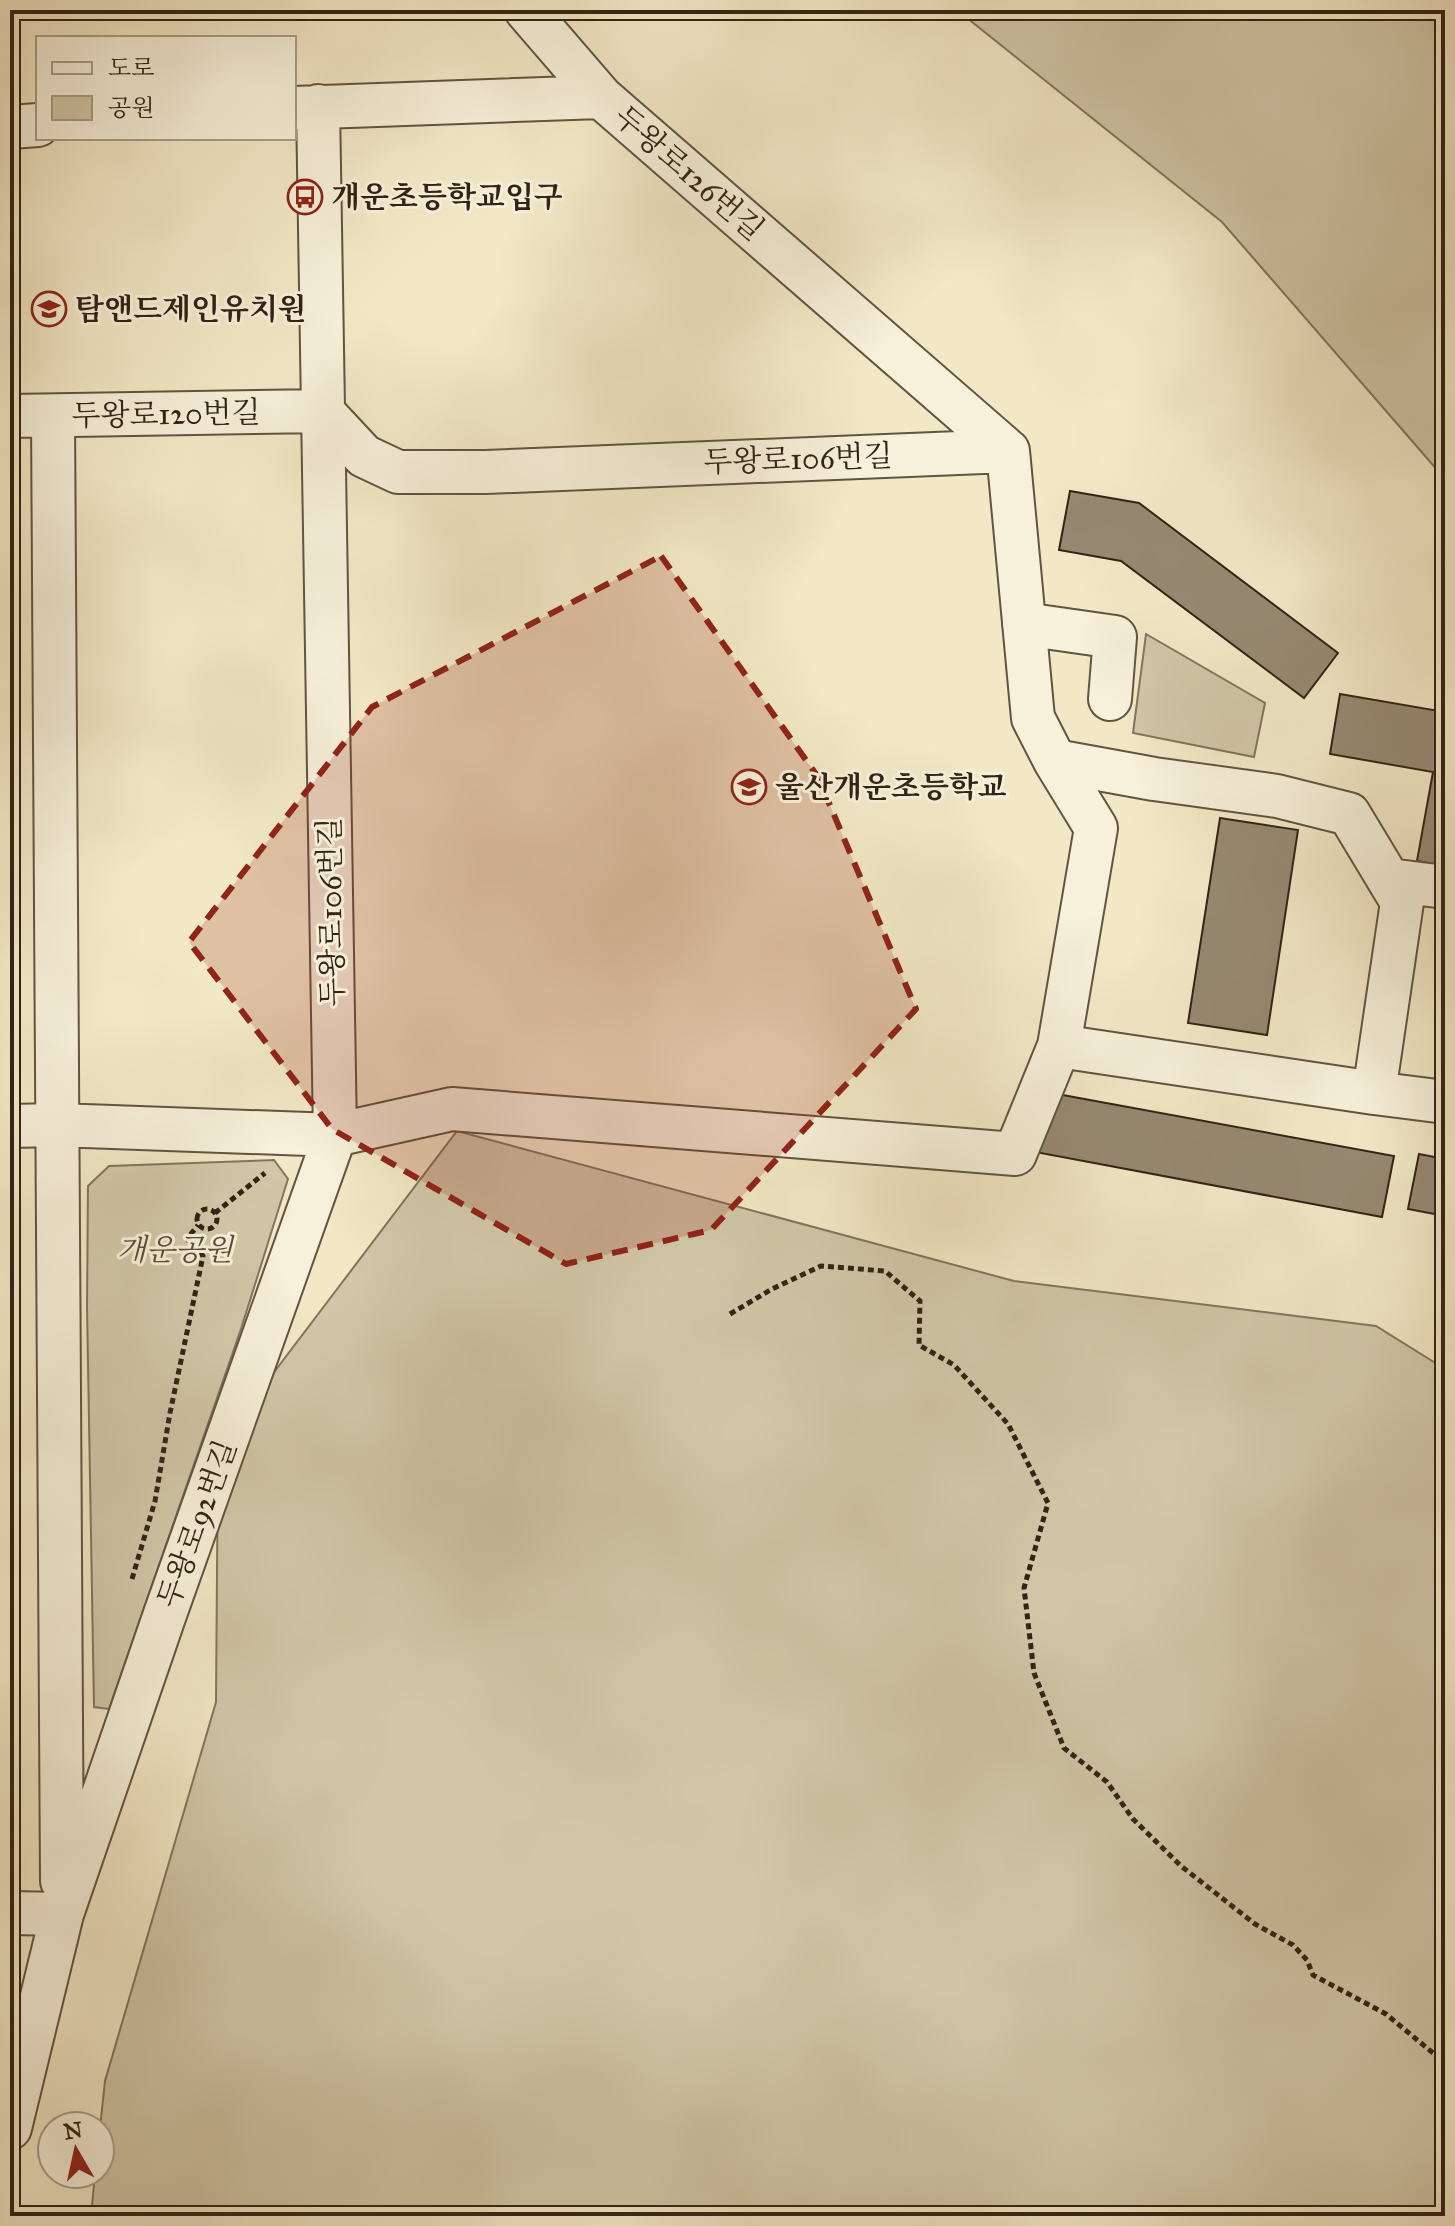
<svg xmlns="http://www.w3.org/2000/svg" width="1455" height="2226" font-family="'IM FELL Great Primer','Noto Serif KR',serif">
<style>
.green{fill:#d1c7a8;stroke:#82755f;stroke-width:2}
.building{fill:#968972;stroke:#322316;stroke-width:2}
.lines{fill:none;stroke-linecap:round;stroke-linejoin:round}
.minor-casing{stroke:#625442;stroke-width:46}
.path{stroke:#322316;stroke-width:5;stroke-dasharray:6 4;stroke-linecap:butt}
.minor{stroke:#f7f0da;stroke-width:42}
.marked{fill:#8f2418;fill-opacity:0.2;stroke:#8f2418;stroke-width:6;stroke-dasharray:16 10;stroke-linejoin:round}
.labels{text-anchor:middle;stroke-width:6;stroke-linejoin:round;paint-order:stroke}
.street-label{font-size:30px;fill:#322316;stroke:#f7f0da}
.poi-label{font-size:30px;font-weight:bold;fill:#322316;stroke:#f7f0da;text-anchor:start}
.park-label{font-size:30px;font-style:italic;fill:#5a4c3a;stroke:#f7f0da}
</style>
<rect width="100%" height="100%" fill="#f2e8c6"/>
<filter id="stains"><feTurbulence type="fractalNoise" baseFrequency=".0025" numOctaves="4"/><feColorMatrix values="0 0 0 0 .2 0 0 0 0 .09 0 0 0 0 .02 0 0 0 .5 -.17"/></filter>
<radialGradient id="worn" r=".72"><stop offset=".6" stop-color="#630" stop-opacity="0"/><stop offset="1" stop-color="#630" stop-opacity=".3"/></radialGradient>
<path class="green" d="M957,10H1445V479L1222,222Z
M1146,634L1265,703L1254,757L1133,733Z
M457,1131L1014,1281L1376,1326L1445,1369V2216H91L95,2174H100V2128L105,2081L216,1702L218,1446Z
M274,1160L288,1179L241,1329L109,1709L94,1707L87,1306L88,1186L109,1166Z"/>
<path class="building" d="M1070,491L1139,503L1338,653L1304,698L1121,561L1059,550Z
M1340,694L1445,712V866L1417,861L1433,772L1330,754Z
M1220,818L1298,830L1267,1035L1188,1023Z
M1041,1091L1394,1156L1382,1217L1030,1151Z
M1419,1154L1445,1159V1216L1408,1209Z"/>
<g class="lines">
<g class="minor-casing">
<path id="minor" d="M526,10L601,97
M294,108L601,97L1008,451
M10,127L38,125
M322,411L364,456L398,472H486L1008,451
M10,416L322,411
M53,416L62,1881
M1008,451L1033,718L1055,761L1154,779L1277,796L1349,814L1402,902L1374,1093L1059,1046L1096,828L1055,761
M1024,624L1115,637L1110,699
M1389,880L1445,887
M1374,1093L1445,1102
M10,1126L57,1125L335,1135L452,1109L1015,1154L1059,1046
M10,1913L62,1914
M10,2128L62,1914L164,1617L335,1135L318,106"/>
</g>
<path class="path" d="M197 1219a10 10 0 1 1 20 0a10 10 0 1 1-20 0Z
M215,1213L265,1173
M730,1314L772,1289L821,1266L885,1271L920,1301L919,1345L954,1365L1008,1424L1048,1503L1024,1588L1034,1673L1064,1748L1107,1782L1133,1819L1181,1866L1255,1924L1293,1945L1307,1960L1313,1975L1386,2014L1445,2063
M132,1579L155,1501L170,1413L203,1256L187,1239L198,1225"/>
<use href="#minor" class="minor"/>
</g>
<path class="marked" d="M661,556L818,777L916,1009L711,1230L566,1264L332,1129L189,942L372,707Z"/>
<defs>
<g id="bus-ring" transform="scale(1.8)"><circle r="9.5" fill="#f7f0da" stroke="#8f2418" stroke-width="1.5"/><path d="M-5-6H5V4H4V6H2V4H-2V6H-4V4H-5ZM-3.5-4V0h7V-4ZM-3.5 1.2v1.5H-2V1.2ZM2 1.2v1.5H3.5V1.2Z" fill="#8f2418"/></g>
<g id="school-ring" transform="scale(1.8)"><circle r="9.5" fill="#f7f0da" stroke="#8f2418" stroke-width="1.5"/><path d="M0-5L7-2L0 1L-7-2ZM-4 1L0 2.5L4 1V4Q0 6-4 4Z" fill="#8f2418"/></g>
</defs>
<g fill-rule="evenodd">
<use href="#bus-ring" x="305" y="197"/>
<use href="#school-ring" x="49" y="309"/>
<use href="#school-ring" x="749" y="787"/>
</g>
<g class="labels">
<g class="street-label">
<text transform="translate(689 173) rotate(41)" y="10">두왕로126번길</text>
<text transform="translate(166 414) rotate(-1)" y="10">두왕로120번길</text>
<text transform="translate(798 459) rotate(-2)" y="10">두왕로106번길</text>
<text transform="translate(331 912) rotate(-91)" y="10">두왕로106번길</text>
<text transform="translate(197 1524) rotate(-70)" y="10">두왕로92번길</text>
</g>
<g class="poi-label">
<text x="331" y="207">개운초등학교입구</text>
<text x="75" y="319">탐앤드제인유치원</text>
<text x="775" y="797">울산개운초등학교</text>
</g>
<g class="park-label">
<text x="175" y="1260">개운공원</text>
</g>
</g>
<rect width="1455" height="2226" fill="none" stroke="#f2e8c6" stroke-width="40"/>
<rect x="12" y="12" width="1431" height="2202" fill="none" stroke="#322316" stroke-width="4"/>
<rect x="20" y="20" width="1415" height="2186" fill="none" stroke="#322316" stroke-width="2"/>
<rect x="36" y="36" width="260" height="104" fill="#f7f0da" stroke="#a89e8c" stroke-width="2"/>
<rect x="52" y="62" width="40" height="12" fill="#f7f0da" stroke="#a89e8c" stroke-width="2"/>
<text x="108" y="76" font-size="24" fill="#322316">도로</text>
<rect x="52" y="96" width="40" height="24" fill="#d1c7a8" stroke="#a89e8c" stroke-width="2"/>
<text x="108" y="116" font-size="24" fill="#322316">공원</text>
<g transform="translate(76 2150) rotate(351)"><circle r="38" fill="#f7f0da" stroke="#a89e8c" stroke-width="2"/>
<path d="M0-6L14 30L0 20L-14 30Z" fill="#8f2418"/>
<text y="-12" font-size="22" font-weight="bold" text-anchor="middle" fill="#322316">N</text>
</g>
<rect width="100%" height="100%" filter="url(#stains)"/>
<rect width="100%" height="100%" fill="url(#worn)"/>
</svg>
